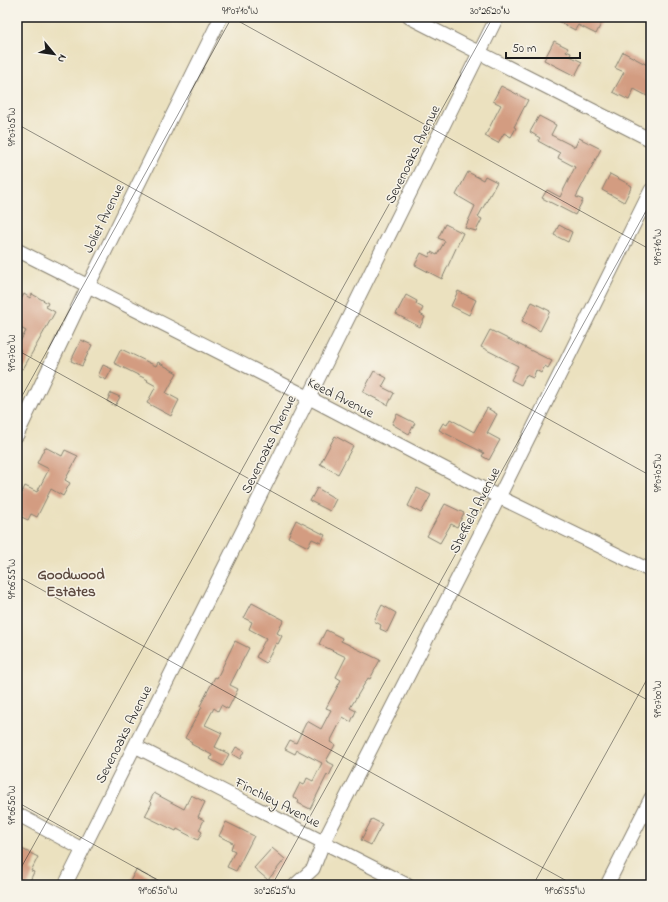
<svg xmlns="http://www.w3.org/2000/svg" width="668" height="902" font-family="'Indie Flower',sans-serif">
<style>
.building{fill:#d39c81}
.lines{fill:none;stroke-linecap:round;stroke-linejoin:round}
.minor-casing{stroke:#847e6e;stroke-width:15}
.minor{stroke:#fff;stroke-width:13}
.ticks{fill:none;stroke:#1c1c1c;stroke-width:1;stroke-opacity:0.45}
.labels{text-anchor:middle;stroke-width:3;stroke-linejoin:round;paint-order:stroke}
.street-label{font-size:14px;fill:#1c1c1c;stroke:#f7f3e8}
.neighbourhood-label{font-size:15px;font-weight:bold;fill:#5c493f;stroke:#f7f3e8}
.neatline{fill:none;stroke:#1c1c1c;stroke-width:1.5}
.ticks-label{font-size:10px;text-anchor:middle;fill:#1c1c1c}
</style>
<rect width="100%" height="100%" fill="#f7f3e8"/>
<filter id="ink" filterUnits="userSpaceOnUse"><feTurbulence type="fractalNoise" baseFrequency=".025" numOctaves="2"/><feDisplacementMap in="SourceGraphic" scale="8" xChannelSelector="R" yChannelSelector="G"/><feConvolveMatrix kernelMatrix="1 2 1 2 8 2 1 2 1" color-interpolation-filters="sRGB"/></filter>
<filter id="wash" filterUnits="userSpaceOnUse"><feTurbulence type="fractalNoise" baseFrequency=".012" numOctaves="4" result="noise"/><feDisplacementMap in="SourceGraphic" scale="16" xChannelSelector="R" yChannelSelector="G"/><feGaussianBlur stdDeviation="0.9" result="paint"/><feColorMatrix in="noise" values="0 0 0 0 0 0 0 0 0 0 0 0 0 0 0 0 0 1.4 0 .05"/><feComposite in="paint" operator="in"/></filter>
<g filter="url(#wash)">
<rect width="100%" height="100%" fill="#ebe1bf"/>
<g id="blocks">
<path class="building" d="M550,17H592L602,22L596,34L578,25L575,30Z
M554,41L568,48L566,51L571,53L570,56L582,62L575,76L544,60Z
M623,52L651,67V98L634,89L629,100L613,92L624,72L615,68Z
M501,86L528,100L514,127L516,128L511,137L504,133L498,143L485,136L501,105L493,101Z
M539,116L556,125L551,135L575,147L579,138L601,149L576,197L583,200L575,215L542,198L547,190L560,197L575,167L558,158L560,153L538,141L540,138L530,132Z
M468,172L483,180L485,176L497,182L478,217L482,219L476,231L465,228L475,206L456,195Z
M610,174L632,186L624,202L602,190Z
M445,224L463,233L442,279L415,265L421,253L429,257L431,252L437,255L445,241L438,238Z
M559,225L572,232L568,242L554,235Z
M458,291L476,300L469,315L451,306Z
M24,294L30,298L32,294L48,303L46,307L55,312L23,369L17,366V357L21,350L17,347L26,331L17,326V307Z
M406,295L417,301L416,304L423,308L420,314L425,317L420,327L396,314Z
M532,302L550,311L540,331L522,321Z
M490,330L552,361L548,368L545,366L541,373L536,370L533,378L526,375L521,385L511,380L518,366L481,347Z
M81,340L92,345L82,366L71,361Z
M121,349L156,366L158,362L177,373L166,393L179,400L171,416L147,403L156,386L147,381L148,380L114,363Z
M103,365L112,369L106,380L98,376Z
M374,371L387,378L382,387L394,393L388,405L363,392Z
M111,393L120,397L115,406L107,401Z
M487,408L497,414L487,433L500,440L489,460L482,456L484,453L439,430L443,423L447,425L450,419L474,432Z
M397,414L415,423L409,434L392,424Z
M335,436L353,446L338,474L320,464Z
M45,447L62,456L65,450L78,456L65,480L70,483L63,496L51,489L37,517L31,514L28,520L17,515V502L25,486L37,492L49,469L37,463Z
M317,488L336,499L330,511L310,501Z
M417,488L431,495L421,513L408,506Z
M445,504L464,513L457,527L451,524L440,543L427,536Z
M296,520L325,535L321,543L312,539L308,547L288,537Z
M252,603L284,620L277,633L282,636L278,644L276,643L266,663L256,657L266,638L249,629L252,622L244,618Z
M382,605L396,613L387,632L380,629L381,625L374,621Z
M326,630L342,638L341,641L380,660L370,679L368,678L350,708L356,711L351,722L343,717L330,742L335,745L326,761L334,765L329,776L327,775L310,809L298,803L299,800L293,797L300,783L304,785L307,778L313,781L322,763L297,750L295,754L285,749L290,740L296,743L307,721L321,729L331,710L326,708L341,680L336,677L346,657L319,644Z
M235,641L249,648L230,685L238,689L228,709L221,705L218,711L214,708L205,725L222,733L215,747L229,754L223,766L210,759L212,755L191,744L192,742L185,738L202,707L200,706L215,677L217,678Z
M236,747L244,751L240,759L232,754Z
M154,793L184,809L191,795L205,802L198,817L204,820L199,830L202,832L198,840L177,829L176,831L145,816L152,803L150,801Z
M372,819L382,824L371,845L361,840Z
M226,822L254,836L236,871L227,867L235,851L231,849L233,843L219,836Z
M272,848L285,859L268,880L254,868Z
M22,849L38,857L31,871L34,872L28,885H17V858Z
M136,870L165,885H128Z"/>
</g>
</g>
<g filter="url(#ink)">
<use href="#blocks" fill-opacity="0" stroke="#847e6e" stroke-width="1"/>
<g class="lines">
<g class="minor-casing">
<path id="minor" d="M409,17L651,140
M17,250L296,391L499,497L651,571
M17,435L88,286L221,17
M135,746L407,885
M17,814L82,849
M65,885L273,470L497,17
M295,885L313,869L323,843L499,497L651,190
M607,885L651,798"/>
</g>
<use href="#minor" class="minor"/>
</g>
</g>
<path class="ticks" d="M231,17L651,250M638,17L651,24M17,124L651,476M17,350L651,702M17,405L232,17M17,576L574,885M17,802L167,885M17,875L493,17M272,885L651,202M533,885L651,672"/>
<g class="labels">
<g class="street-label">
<text transform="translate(412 154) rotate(-64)" y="5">Sevenoaks Avenue</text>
<text transform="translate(103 218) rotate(-64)" y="5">Joliet Avenue</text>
<text transform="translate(341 397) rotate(27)" y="5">Keed Avenue</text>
<text transform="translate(268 444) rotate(-64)" y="5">Sevenoaks Avenue</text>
<text transform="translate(474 510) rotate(-63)" y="5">Sheffield Avenue</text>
<text transform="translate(123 734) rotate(-63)" y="5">Sevenoaks Avenue</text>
<text transform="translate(278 802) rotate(27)" y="5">Finchley Avenue</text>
</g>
<g class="neighbourhood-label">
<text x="71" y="579">Goodwood<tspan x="71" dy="17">Estates</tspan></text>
</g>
</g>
<rect width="668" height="902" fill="none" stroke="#f7f3e8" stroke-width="44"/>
<g transform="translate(54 54) rotate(119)" stroke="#f7f3e8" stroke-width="3" paint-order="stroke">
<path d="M0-3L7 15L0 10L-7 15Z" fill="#1c1c1c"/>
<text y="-6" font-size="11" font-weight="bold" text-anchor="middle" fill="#1c1c1c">N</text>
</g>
<path d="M506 52v6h74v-6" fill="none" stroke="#1c1c1c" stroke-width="2"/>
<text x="512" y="52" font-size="12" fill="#1c1c1c" stroke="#f7f3e8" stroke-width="3" paint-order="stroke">50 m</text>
<rect x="22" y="22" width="624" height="858" class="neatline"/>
<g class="ticks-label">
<text x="240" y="14">91°07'10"W</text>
<text x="490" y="14">30°26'20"N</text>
<text transform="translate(11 127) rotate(-90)" y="4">91°07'05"W</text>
<text transform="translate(657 247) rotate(-90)" y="4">91°07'10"W</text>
<text transform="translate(11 353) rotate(-90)" y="4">91°07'00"W</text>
<text transform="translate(657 473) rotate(-90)" y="4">91°07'05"W</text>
<text transform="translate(11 579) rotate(-90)" y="4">91°06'55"W</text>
<text transform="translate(657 699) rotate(-90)" y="4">91°07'00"W</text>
<text transform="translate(11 805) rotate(-90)" y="4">91°06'50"W</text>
<text x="158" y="894">91°06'50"W</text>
<text x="275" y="894">30°26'25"N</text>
<text x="565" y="894">91°06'55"W</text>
</g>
</svg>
